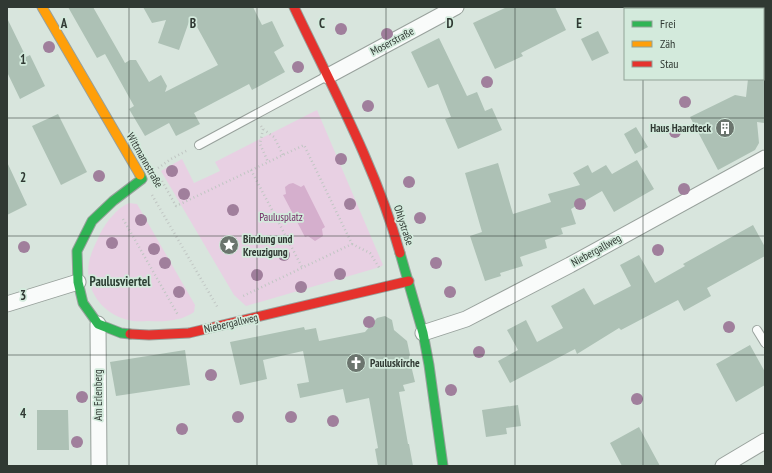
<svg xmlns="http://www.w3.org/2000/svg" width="772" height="473" font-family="'PT Sans Narrow',sans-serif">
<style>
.green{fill:#e8d0e3}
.water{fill:#d5afcd}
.building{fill:#adc1b5}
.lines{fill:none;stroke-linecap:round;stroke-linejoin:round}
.lane-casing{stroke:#98a19c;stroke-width:10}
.street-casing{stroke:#98a19c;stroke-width:17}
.fast-casing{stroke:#98a19c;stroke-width:11}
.slow-casing{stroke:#98a19c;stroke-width:11}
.jam-casing{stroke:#98a19c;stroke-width:11}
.path{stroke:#c0c6c3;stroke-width:2.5;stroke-dasharray:1 3;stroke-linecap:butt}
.lane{stroke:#f9fbfa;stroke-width:8}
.street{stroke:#f9fbfa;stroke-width:15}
.fast{stroke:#30b455;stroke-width:9}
.slow{stroke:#ff9f0a;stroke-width:9}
.jam{stroke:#e5322d;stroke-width:9}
.tree{fill:#a07f9c}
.grid{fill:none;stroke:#303933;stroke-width:1;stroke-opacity:0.55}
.labels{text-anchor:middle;stroke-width:3.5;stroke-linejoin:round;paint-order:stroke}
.street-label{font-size:11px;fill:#303933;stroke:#d3eadc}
.poi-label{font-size:11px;font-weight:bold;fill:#303933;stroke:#d3eadc;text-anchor:start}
.park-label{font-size:11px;fill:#732c66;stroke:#d3eadc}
.quarter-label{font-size:13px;font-weight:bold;fill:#2c3f34;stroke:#d3eadc}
.grid-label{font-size:13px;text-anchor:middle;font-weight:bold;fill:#303933;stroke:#d3eadc;stroke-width:3.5;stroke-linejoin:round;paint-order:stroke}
</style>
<rect width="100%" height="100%" fill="#d8e5dd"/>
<path class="green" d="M317,110L383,265L380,267L246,306L234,295L161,171L182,159L194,183L220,171L215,162Z
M129,203L137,204L195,305L194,312C181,321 165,322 149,321C143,321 134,322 128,320C102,314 84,289 89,262C91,252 96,243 100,234C106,222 117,208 129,203Z"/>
<path class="water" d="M293,183L301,187L304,185L325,227L322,229L323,236L315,241L308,236L305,237L283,195L286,194L285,187L289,184Z"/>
<path class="building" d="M68,7H93L125,63L130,60H136L149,82L161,75L167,86L165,92L218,65L191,16L179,50L158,43L166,20L152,23L143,7H253L262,25L272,21L284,46L274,52L285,72L252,90L249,84L194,113L200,124L176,136L169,123L145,136L129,109L134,106L105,54L97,58Z
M507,7H555L566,30L521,53L523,56L495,69L473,23Z
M7,18L26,57L30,55L45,86L20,99L7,72Z
M598,31L609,53L592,61L581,39Z
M439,38L467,96L477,92L485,111L492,108L502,130L458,149L445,119L451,117L438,84L428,88L411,52Z
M748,79H765V123L757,122L759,143L755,150L718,170L690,117L735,95L746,97Z
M58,114L87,172L61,185L32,126Z
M636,127L648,147L635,154L624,134Z
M637,160L654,189L614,212L602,191L571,209L576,224L561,228L563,234L545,240L547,248L520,257L523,266L500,273L501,276L485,281L470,236L482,232L465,173L498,163L513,214L551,202L548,194L580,185L573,173L588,165L592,173L606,165L612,174Z
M7,162L27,205L7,215Z
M753,225L765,247V256L707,288L711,296L684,311L678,300L621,330L619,328L577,354L575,349L510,383L498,361L518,350L507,330L526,320L537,342L563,328L551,306L584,288L594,305L631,286L620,265L639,255L655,283L685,266L683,264Z
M385,316L392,320L394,330L407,341L410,355L409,357L415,382L403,385L405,391L399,392L408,444H409L413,466H378L375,449L378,448L369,398L346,403L343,389L300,398L297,384L309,382L303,351L263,360L267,379L240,385L230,342L304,327L305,330L316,328L319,341L365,332L377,318Z
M750,345L765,372V385L736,402L716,364Z
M185,350L190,385L116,396L110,362Z
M518,405L521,426L506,428L507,434L486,437L482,410Z
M37,410H68L69,450H37Z
M639,427L660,466H622L610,443Z"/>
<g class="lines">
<g class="lane-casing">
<path id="lane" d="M199,145L327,76
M757,330L765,343"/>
</g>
<g class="street-casing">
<path id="street" d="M757,7L759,9
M328,76L456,7
M7,304L78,282
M98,324L99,466
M423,333L466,319L570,265L765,158
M723,466L765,441"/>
</g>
<g class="fast-casing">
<path id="fast" d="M400,253L423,333L429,365L443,466
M130,334L121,333L98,324L83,303L78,282L77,251L92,221L113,201L142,179L140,175"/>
</g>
<g class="slow-casing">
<path id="slow" d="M42,7L140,175"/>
</g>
<g class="jam-casing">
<path id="jam" d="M294,7C332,87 376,167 400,253
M130,334L149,335L189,333L409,281"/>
</g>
<path class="path" d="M261,126L263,129L274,137L283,155
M263,129L260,144L268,162
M158,168L171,159L188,150
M251,170L302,267
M162,181L176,206L304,145L352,244L241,297
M152,195L218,308
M123,219L178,315
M352,244L370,253L380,269"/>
<use href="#lane" class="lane"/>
<use href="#street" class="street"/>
<use href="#fast" class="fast"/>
<use href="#slow" class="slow"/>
<use href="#jam" class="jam"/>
</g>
<g class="tree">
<circle cx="341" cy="29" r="6"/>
<circle cx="387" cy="34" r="6"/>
<circle cx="49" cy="47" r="6"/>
<circle cx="298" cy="67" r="6"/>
<circle cx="487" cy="82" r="6"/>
<circle cx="685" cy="102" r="6"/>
<circle cx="368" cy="106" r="6"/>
<circle cx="675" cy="132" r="6"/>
<circle cx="341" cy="159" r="6"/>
<circle cx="172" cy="171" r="6"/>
<circle cx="99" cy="176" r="6"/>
<circle cx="409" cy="182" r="6"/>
<circle cx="684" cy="189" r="6"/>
<circle cx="184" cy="194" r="6"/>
<circle cx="350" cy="204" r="6"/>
<circle cx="580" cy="204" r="6"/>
<circle cx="233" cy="210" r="6"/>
<circle cx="420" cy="218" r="6"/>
<circle cx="141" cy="220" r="6"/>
<circle cx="112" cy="243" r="6"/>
<circle cx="24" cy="247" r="6"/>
<circle cx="154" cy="249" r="6"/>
<circle cx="658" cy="250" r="6"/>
<circle cx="284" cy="255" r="6"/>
<circle cx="165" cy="263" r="6"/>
<circle cx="436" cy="263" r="6"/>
<circle cx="340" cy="274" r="6"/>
<circle cx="257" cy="275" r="6"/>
<circle cx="301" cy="287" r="6"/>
<circle cx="179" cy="292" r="6"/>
<circle cx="450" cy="292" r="6"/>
<circle cx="369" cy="322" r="6"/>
<circle cx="729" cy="327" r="6"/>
<circle cx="479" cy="352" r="6"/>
<circle cx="211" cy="375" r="6"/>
<circle cx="451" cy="390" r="6"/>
<circle cx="82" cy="397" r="6"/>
<circle cx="637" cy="399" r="6"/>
<circle cx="238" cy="417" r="6"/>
<circle cx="291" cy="417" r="6"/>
<circle cx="333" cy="421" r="6"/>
<circle cx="182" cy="429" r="6"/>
<circle cx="77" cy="442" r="6"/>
</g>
<path class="grid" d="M129,7V466M257,7V466M386,7V466M515,7V466M643,7V9M643,79V466M7,118H765M7,236H765M7,355H765"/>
<defs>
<g id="building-disc" transform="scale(1)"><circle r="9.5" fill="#6b756e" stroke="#d3eadc"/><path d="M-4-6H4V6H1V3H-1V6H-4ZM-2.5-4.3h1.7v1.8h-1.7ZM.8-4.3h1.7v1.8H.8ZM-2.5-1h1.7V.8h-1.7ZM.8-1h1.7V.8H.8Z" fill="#fff"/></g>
<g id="sight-disc" transform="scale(1)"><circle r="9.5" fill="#6b756e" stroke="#d3eadc"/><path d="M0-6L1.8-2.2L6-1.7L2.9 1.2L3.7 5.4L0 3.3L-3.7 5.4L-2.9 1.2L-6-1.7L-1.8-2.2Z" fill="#fff"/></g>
<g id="church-disc" transform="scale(1)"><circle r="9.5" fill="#6b756e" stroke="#d3eadc"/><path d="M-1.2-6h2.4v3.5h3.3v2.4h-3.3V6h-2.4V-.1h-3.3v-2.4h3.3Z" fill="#fff"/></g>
</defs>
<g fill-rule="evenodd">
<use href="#building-disc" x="725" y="128"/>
<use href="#sight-disc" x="229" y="245"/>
<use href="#church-disc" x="356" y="363"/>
</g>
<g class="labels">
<g class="street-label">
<text transform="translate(392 41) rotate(-28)" y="4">Moserstraße</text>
<text transform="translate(145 160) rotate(60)" y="4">Wittmannstraße</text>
<text transform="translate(404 225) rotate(72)" y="4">Ohlystraße</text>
<text transform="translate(596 250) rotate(-29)" y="4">Niebergallweg</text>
<text transform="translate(231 323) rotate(-13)" y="4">Niebergallweg</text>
<text transform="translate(98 395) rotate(-90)" y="4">Am Erlenberg</text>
</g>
<g class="poi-label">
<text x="711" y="132" text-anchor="end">Haus Haardteck</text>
<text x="243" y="243">Bindung und<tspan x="243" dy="13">Kreuzigung</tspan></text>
<text x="370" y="367">Pauluskirche</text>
</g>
<g class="park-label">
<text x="281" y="221">Paulusplatz</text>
</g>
<g class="quarter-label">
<text x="120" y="286">Paulusviertel</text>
</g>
</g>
<g class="grid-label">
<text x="64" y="28">A</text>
<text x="193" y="28">B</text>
<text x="322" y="28">C</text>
<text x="450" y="28">D</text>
<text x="579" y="28">E</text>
<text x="23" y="64">1</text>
<text x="23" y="182">2</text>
<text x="23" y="300">3</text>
<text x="23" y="418">4</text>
</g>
<rect width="772" height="473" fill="none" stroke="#303933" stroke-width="16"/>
<rect x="624" y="8" width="140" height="72" fill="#d3eadc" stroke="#92a398"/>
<rect x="632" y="21" width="20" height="6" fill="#30b455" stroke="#92a398"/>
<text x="660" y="28" font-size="12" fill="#303933">Frei</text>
<rect x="632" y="41" width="20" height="6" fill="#ff9f0a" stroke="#92a398"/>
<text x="660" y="48" font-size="12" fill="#303933">Zäh</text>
<rect x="632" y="61" width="20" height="6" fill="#e5322d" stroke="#92a398"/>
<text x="660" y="68" font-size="12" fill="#303933">Stau</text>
</svg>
